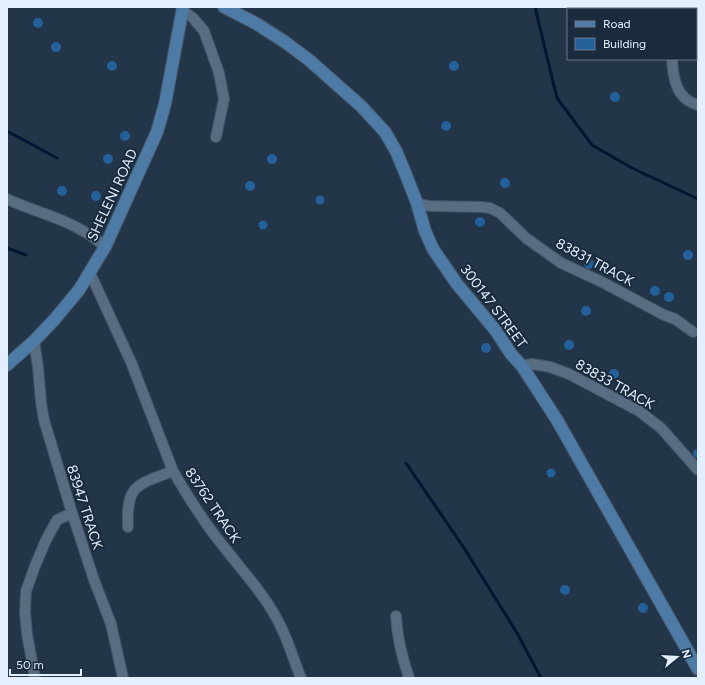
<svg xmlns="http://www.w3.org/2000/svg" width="705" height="685" font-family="Figtree,sans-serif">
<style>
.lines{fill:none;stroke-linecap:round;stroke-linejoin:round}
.stream{stroke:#001733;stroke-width:3}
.building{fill:#24609a}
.lane-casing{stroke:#435364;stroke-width:7}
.street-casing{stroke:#435364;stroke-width:12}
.secondary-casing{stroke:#435364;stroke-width:14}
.lane{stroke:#586c82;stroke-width:5}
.street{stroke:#586c82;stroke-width:10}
.secondary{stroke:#4e7aa6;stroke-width:12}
.labels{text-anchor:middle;stroke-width:4;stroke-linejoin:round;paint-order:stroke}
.street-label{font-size:14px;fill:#e3effc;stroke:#192b3d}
</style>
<rect width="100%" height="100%" fill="#233548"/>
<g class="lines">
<path class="stream" d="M535,7L557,98L592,145L632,168L698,199
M7,131L57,158
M7,248L26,255
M406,463L464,548L517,633L541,678"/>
</g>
<path class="building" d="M33 23a5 5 0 1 1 10 0a5 5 0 1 1-10 0Z
M51 47a5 5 0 1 1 10 0a5 5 0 1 1-10 0Z
M107 66a5 5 0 1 1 10 0a5 5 0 1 1-10 0Z
M449 66a5 5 0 1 1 10 0a5 5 0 1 1-10 0Z
M610 97a5 5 0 1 1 10 0a5 5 0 1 1-10 0Z
M441 126a5 5 0 1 1 10 0a5 5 0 1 1-10 0Z
M120 136a5 5 0 1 1 10 0a5 5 0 1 1-10 0Z
M267 159a5 5 0 1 1 10 0a5 5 0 1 1-10 0Z
M103 159a5 5 0 1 1 10 0a5 5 0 1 1-10 0Z
M500 183a5 5 0 1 1 10 0a5 5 0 1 1-10 0Z
M245 186a5 5 0 1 1 10 0a5 5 0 1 1-10 0Z
M57 191a5 5 0 1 1 10 0a5 5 0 1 1-10 0Z
M91 196a5 5 0 1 1 10 0a5 5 0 1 1-10 0Z
M315.5 200a4.5 4.5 0 1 1 9 0a4.5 4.5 0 1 1-9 0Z
M475 222a5 5 0 1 1 10 0a5 5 0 1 1-10 0Z
M258.5 225a4.5 4.5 0 1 1 9 0a4.5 4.5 0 1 1-9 0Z
M683 255a5 5 0 1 1 10 0a5 5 0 1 1-10 0Z
M584 264a5 5 0 1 1 10 0a5 5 0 1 1-10 0Z
M650 291a5 5 0 1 1 10 0a5 5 0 1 1-10 0Z
M664 297a5 5 0 1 1 10 0a5 5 0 1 1-10 0Z
M581 311a5 5 0 1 1 10 0a5 5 0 1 1-10 0Z
M564 345a5 5 0 1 1 10 0a5 5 0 1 1-10 0Z
M481 348a5 5 0 1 1 10 0a5 5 0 1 1-10 0Z
M609 374a5 5 0 1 1 10 0a5 5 0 1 1-10 0Z
M698,449V458H697L694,457L693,453L694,450Z
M546.5 473a4.5 4.5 0 1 1 9 0a4.5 4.5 0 1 1-9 0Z
M560 590a5 5 0 1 1 10 0a5 5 0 1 1-10 0Z
M638 608a5 5 0 1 1 10 0a5 5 0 1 1-10 0Z"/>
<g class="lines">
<g class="lane-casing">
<path id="lane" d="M630,9H640"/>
</g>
<g class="street-casing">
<path id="street" d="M664,7L665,9
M182,10L193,18L204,31L219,73L224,99L216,137
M672,59C673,78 676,99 698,105
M7,199C39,214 78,221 105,247
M417,203L429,206L481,207L490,208L500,213L526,238L561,263L602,282L664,315L675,319L693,332
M90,273L131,362L173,471C188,497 205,524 224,547C244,573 267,597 281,627C289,643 294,661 301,678
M34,341L38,367L41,402L44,420L72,513L94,580L111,624L123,678
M522,366L532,364L550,367L569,374L639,411L661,428L698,470
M128,527C126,484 137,485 173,471
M396,616C397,638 402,657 409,678
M35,678L27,634L25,612L26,591L35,566L46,540L57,520L72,513"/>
</g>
<g class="secondary-casing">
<path id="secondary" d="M224,7L257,24L285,42L309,60L361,106L385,132L396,151L404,170L417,203L425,231L433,249L457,284L496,331L511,354L522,366L557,420L698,669
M7,365L34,341L54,320L79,290L105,247L157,132L165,104L183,7"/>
</g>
<use href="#lane" class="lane"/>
<use href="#street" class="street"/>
<use href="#secondary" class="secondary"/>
</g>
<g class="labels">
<g class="street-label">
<text transform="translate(112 195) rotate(-65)" y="5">SHELENI ROAD</text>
<text transform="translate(595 262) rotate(28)" y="5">83831 TRACK</text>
<text transform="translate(494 306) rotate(53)" y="5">300147 STREET</text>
<text transform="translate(615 384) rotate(29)" y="5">83833 TRACK</text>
<text transform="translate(213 505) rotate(56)" y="5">83762 TRACK</text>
<text transform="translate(85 507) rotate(72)" y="5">83947 TRACK</text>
</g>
</g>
<rect width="705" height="685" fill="none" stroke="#e3effc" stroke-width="16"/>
<rect x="567" y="8" width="130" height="52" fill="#192b3d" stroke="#6a7989"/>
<rect x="575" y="21" width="20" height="6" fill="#4e7aa6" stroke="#6a7989"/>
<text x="603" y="28" font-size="12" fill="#e3effc">Road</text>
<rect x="575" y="38" width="20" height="12" fill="#24609a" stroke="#6a7989"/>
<text x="603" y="48" font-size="12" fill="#e3effc">Building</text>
<g transform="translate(677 657) rotate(72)" stroke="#192b3d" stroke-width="3" paint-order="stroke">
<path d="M0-3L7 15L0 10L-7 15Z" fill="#e3effc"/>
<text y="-6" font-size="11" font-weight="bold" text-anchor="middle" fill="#e3effc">N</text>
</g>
<path d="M10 669v6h71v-6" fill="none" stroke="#e3effc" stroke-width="2"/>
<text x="16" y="669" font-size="12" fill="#e3effc" stroke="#192b3d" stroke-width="3" paint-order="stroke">50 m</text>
</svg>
